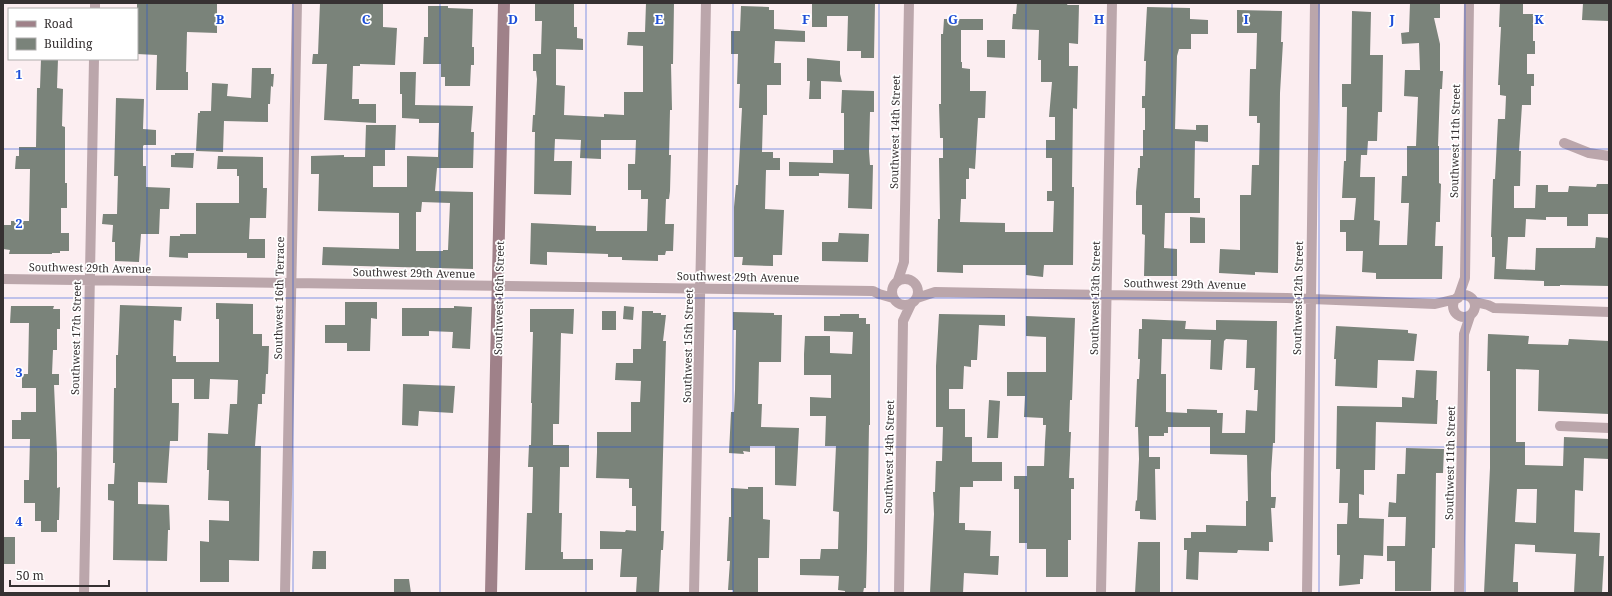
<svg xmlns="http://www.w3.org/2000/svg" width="1612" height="596" font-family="'Noto Serif',serif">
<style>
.building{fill:#7a837a;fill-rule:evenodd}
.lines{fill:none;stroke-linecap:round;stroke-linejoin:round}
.street{stroke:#bba6ab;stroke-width:10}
.secondary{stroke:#9f8189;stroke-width:12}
.grid{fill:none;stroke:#1d4ed8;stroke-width:1;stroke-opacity:0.55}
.labels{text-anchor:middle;stroke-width:3.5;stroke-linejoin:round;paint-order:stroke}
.street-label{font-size:11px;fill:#363132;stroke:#fff}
.grid-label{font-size:13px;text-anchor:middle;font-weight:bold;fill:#1d4ed8;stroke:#fff;stroke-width:3.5;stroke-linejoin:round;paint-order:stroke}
</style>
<rect width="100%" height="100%" fill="#fceef1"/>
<path class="building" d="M137,3H217V33L187,32L186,72H188V90H156L157,55L137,54Z
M320,3H383V27L397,28L395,65L360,64V66H353L352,99H359V104H376V123L324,120L327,64H312L313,54H318Z
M535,3H574V27H577V38L583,39V50L556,49V85L565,86L564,115L604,117V114L624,115V92H643V46L627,45L628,32H645L646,3H674L673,64H671L672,110H670L669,155H671L670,191L669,199H666L665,224H674L673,251H666L665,255H658V261L622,260V257H608V254L547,252V265L530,264L531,223L596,226V231H647L648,199H641V190H628V164H635L636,140H601V159L580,158L581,140L555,139L554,161H572L571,195L534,194L535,132H532L533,115H535L537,79L536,71H533V54H541L542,21H535Z
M812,3H875L874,58H861V51H847L848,16H827V27H812Z
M1017,3H1068L1067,5H1079L1078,44L1069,43V66H1078L1077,109L1073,108L1072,187H1074L1073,265H1044L1043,277L1026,275V265H963V273L937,272L938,219H940L939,158H943V138H940L939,104H941V34H943L944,19H983V30H961V62H962V68L970,69V91H986L985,118H978L975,169L969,168V179H966V199H961L960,222L1005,223V232H1053L1054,201H1047V191H1052V158H1046V140H1055V117H1049L1052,82H1041V60H1038L1039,30L1012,29L1013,14H1016Z
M1410,3H1440V18H1434L1440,44V71H1443L1442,89H1440L1438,146H1439V183L1441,184L1440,216V222H1436L1435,246H1443L1442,279H1376V273L1362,272L1363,251H1346V232H1340V220H1354L1356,198H1342L1344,161H1346L1347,107H1342V84H1351L1352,11L1371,12L1370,55H1383L1382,112H1378L1377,141H1368L1367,155H1361L1360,177H1375L1374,220L1380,221L1379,245H1407L1409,203H1401L1402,176H1407V146H1416L1418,97L1404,96L1405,70H1420L1419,43L1402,44L1401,33L1409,32Z
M1500,3H1523V14H1533V41H1535V54H1527V74H1534V86H1531V105H1522L1519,151H1521L1520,186H1514V208H1535L1536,185H1548V192H1568L1569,186L1596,187L1597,184H1609V214H1588V226H1567V217H1546V220L1526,219L1525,237H1508L1506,269L1535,270L1536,248H1595L1596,237L1609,238V286L1560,285V286H1544V281L1494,279L1495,257H1492V237H1491L1493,179H1495L1498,119H1505L1506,96L1500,95V85H1498L1501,27H1499Z
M1583,3H1609V21L1582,20Z
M428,6H448V8L473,9L472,47H474V65H471L470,86H445V77H441V64H423L424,37H428Z
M741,6L769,7V10H774V29L805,31V42L775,41L774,63H781V85H767V115H763L762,152H773V158H780V170H766L765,209L784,210L782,255H773V266L742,265L743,257H734V207L736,185H738L742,108H739L740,84H737L738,54H731V31H740Z
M1147,7L1190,8V19L1208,20V34H1191V49H1179L1177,56L1175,129L1196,130V125H1208V142L1195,141L1194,198H1200V213H1165L1164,248L1177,249V276H1144L1145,235L1142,234V205H1136V192L1138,168H1140V156H1143V130H1145V108H1142V96H1145L1146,61H1144Z
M1237,10L1282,11L1281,42H1283L1280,93L1278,273L1255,272V275L1219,273L1220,249L1240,250V195H1251L1252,165H1259L1260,123H1257V116H1249L1250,69H1256L1257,33H1237Z
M987,40H1005V58L987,57Z
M807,58L840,61V74L842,82L821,81V99H809L810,81H807Z
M41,59H58L57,88L63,89L62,126L65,127V183H67V208H61V233H69V251H60V253H52V254H9L10,250L3,249V225H11V221H29L30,169H15L16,156H19V147H36L37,88H40Z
M252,68H271V74H274L273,87L271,86L270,104H268V122L224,121L223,152L196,151L198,113H200V111H211L212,83L228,84L227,96L251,98Z
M400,72H416L415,105L473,106L471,132H474L473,168H437L435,191L473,192V269L322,265L323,247L399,249V213L318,211L319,174H311V156L344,155V157H365L366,125H396L395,150H385V166H373V187H407V156L438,157L439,123H419V119L402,118V94H400ZM422,202L450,203L448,250H443V251H416V212H421Z
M842,90L874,91V112H870L869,151L870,165H873L872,209L848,208L849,174L819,173V176H789V162L833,163V150H844V113H841Z
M116,98L144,99L143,129L156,130V145H144L143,146V166H146V187L170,188L169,209H160L159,234H141L139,262L115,261V242H112L113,225L102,224L103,214H117L118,176H114Z
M175,153H194L193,168L171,167V155H175Z
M218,156L263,157V188H267L266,218H250L249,239H265V258H247V253H188V258L169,257L170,236H180V234H196V203H239V176H237V169H217Z
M1190,217L1205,218V243H1190Z
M839,233L869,234L868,262L822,261V242H838Z
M345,302H377V319L371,318L370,351H347V343H325V325H345Z
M216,303L253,304V334H262V346H269L268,374H266L265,394H262V404H258L255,446H261L259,561L229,560V582H200V541L209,542V520L229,521V501L208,500L209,470H207L208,433L228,434L230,404H237L238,380L210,379L209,399H194V379H172V403H179L178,441H170L167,483L138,482V504L169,505L170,530H168L167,561L113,560L114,501L108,500V484H114L115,463H113L114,388H116V355H118L120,305L182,307L181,321L174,320L173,356H176V362H219V319H216Z
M11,306H54L53,309H60V329H57V350H53L52,374H59V385H54L57,453V488L60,487L59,520H57V532H41V521H35V503H24V480H29L30,439H12V420H21V412H36V388H22V374H28L29,323H10Z
M454,306L472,307L470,349L452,348L453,332L429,331V336H402V308H454Z
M624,306L634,307L633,320L623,319Z
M530,309H574L573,334L561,333L559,424H553V445H569V467H560L559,513H562L561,552H563V559H593V570H525L527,513H532L533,467H528L529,445H531L532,403H531L533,332H530Z
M602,311H616V330H602Z
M642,311H653V313H661V315H666L663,341H666L661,531H664L663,550H661L659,593H636L637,577H620L622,549H600V531L625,532L626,530L636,531V506H632V488H629V479L596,478L597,452V432H631V402H640L641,381L615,380L616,363H633V349H641Z
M733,312L774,313V315H782L781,362H759L758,404H762L761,427L799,428L796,486L775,485V446H750V452L743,451L744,454L729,453L731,412H734L735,390L736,330H733Z
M840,314H859V318H866V324H870V425H869L867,550L866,588H864L863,593H845V591L838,590L839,576L800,575V559H820L821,549H838L839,512L833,511L836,446H825L826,416H810V397L831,398V375H804V354L805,336H830V353L852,354L853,332L824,331V316H840Z
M939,314L1005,315V326L979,325L977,360H971V367L964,366L963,389H949V409H965V437H972V462H1002V481H973V487H960L959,523H965V530L991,531L990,556H999L998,575L964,573L963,593H930L934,514L933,492H935L936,461H942L943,427H936V366Z
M1026,316L1075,318L1072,400H1070L1069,432H1071L1069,478H1074V489H1071V540H1068V577H1046V549H1027V543H1019V489H1014V476H1027V466H1044L1045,442L1046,425H1043V418L1024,417L1025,396H1007V372H1046V337L1026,336Z
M1142,319L1186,321L1185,329L1216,330V320L1277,321L1275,443H1273L1271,473V497H1276L1275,508H1271L1273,542H1269V551L1238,550L1237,553L1199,552L1198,580L1186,579L1187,550H1184V538H1191V532H1206V525L1246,526V501H1248L1247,455L1210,454V427H1168V433H1164V436H1149V457H1160V469H1155L1156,520L1140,519V511H1135L1136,500L1137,501L1139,459L1138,427H1135L1137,379H1139L1140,359H1138L1139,329H1142ZM1162,339L1211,340L1210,369L1222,370L1224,341L1226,339L1247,340L1246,368H1255L1254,390H1258L1257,411L1246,410L1245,433H1222L1223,413H1217V410L1187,409V413L1166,412V374H1161Z
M1336,326L1408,330V333L1417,334L1414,361L1378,360L1377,388L1335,386L1336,359H1334Z
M1488,334L1529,336L1528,344L1568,345L1569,339L1609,341V414L1538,411L1539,370L1516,369V442H1525V465L1563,466L1564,437L1609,439V459L1584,458L1583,491L1575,490L1574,532L1600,533L1599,556H1604L1602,593H1574L1576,554L1535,552V545L1515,544L1513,582H1518V593H1484L1490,468V371H1487ZM1517,489H1537L1536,523L1515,522Z
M1416,370L1437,371L1436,400H1438L1437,424L1376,422L1375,470H1364V495L1359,494V518L1384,519L1383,556L1364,555L1363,579H1360V584L1339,586L1340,555H1337V524H1347L1348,503H1339L1340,469H1336L1337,406L1402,407V397L1414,398Z
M403,384L455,386L453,413L419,411L418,426L402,425Z
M989,400L1000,401L998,438H987Z
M1406,448L1444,449L1443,473H1436L1435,548H1432L1431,591H1395V561H1387V546H1405L1406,517H1388L1389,502L1396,503L1397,474H1405Z
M748,487H763V519L770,520L769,558H758V593H733V590H728L730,561H727L729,517H731V488L748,489Z
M3,537H15V564H3Z
M1138,542H1160V593H1135Z
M313,551H326V569H312Z
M394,579H409L411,593H394Z"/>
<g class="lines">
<path class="street" d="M95,9V3
M1564,143L1589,153L1609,156
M892 292a13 13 0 1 1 26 0a13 13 0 1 1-26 0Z
M3,279L873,291L879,294L893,298
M898,280L904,262L909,3
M1453 306a11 11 0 1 1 22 0a11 11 0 1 1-22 0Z
M917,298L935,292L1287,298L1435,304L1456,299
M1458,298L1465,278L1469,3
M1475,302L1488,305L1494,308L1609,312
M1560,426L1609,428
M84,593L94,59
M285,593L297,3
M694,593L706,3
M899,593L903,321L911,304
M1101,593L1112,3
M1307,593L1315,3
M1459,593L1464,334L1470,316"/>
<path class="secondary" d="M491,593L504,3"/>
</g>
<path class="grid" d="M147,3V593M293,3V593M440,3V593M586,3V593M733,3V593M879,3V593M1026,3V593M1172,3V593M1319,3V593M1465,3V593M3,149H1609M3,298H1609M3,447H1609"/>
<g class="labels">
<g class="street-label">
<text transform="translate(895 132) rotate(-89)" y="4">Southwest 14th Street</text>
<text transform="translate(1455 141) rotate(-89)" y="4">Southwest 11th Street</text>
<text transform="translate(90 268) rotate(1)" y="4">Southwest 29th Avenue</text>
<text transform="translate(414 273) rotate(1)" y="4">Southwest 29th Avenue</text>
<text transform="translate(738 277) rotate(1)" y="4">Southwest 29th Avenue</text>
<text transform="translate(1185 284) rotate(1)" y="4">Southwest 29th Avenue</text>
<text transform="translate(279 298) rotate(-89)" y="4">Southwest 16th Terrace</text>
<text transform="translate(499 298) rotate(-89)" y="4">Southwest 16th Street</text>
<text transform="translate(1095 298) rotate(-89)" y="4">Southwest 13th Street</text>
<text transform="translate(1298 298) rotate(-89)" y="4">Southwest 12th Street</text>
<text transform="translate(76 338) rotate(-89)" y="4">Southwest 17th Street</text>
<text transform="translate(688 346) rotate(-89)" y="4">Southwest 15th Street</text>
<text transform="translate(889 457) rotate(-89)" y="4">Southwest 14th Street</text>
<text transform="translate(1450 463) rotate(-89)" y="4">Southwest 11th Street</text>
</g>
</g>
<g class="grid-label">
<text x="220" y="24">B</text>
<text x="366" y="24">C</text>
<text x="513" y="24">D</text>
<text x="659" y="24">E</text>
<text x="806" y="24">F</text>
<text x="953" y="24">G</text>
<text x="1099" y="24">H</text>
<text x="1246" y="24">I</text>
<text x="1392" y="24">J</text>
<text x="1539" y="24">K</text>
<text x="19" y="79">1</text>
<text x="19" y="228">2</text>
<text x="19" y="377">3</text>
<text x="19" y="526">4</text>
</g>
<rect width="1612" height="596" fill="none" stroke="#363132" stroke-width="8"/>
<rect x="8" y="8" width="130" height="52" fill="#ffffff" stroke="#afadad"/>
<rect x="16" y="21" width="20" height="6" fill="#9f8189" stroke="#afadad"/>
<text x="44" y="28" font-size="12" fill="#363132">Road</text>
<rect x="16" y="38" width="20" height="12" fill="#7a837a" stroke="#afadad"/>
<text x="44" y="48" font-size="12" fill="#363132">Building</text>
<path d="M10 580v6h99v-6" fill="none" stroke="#363132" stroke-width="2"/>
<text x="16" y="580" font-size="12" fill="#363132" stroke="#ffffff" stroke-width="3" paint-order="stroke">50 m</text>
</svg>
